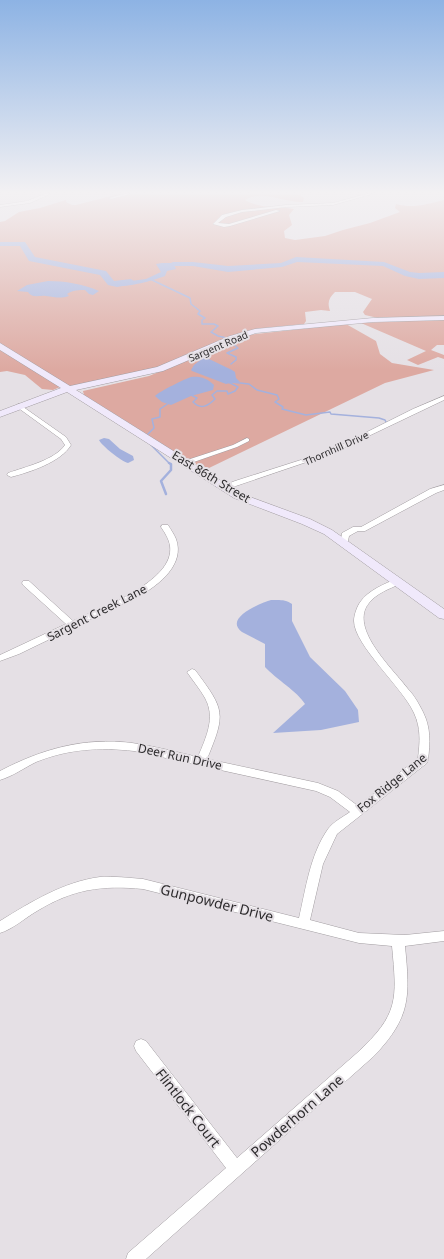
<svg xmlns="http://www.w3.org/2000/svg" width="444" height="1259" font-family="'Noto Sans',sans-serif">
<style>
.green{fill:#dda9a1}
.water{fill:#a4b1dd}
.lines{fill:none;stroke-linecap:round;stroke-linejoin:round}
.stream-far1{stroke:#a4b1dd;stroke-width:1.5}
.stream{stroke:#a4b1dd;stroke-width:2.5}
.river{fill:#a4b1dd;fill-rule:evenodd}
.street-casing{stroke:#a29da1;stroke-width:1}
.secondary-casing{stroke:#a29da1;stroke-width:1}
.street{fill:#fff;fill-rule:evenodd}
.secondary{fill:#f0e9fb;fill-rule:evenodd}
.labels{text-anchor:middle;stroke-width:4;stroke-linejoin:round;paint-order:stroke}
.far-street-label{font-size:10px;fill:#2d2b2d;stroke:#e5e0e5}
.street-label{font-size:12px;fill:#2d2b2d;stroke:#e5e0e5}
.near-street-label{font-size:14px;fill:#2d2b2d;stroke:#e5e0e5}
</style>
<rect width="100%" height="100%" fill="#e5e0e5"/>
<path class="green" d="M119,194L300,195L304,198L303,202C284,203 263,189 245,200C260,209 277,206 294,209L289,215L292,225L284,231L285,238L295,240L325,236L343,230L370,223L400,212L395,208L396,204C413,209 427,204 444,200V317H406L378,318L365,315L363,312L372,299L355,292H335C329,298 327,302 330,311L321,310L305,312L306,321L304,324L264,328L242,332L164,366L73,387L67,386L0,344V222L5,221L19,212L40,208L66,200V202L72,205H76Z
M444,319V345H437L431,350L444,355V359L438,357L418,365L407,360L426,351L361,323Z
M346,324L376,341L380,354L392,363L434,370L385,383L209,468L194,464L84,395L83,391L149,376L248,335Z
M0,349L60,387L53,390L42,389L25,375L7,371L0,372Z"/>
<path class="water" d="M162,263H194L191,265H174L176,269L167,271L165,276C152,281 120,290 108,284L146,279L161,272L156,264Z
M48,281C65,281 83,284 99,291L93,295L89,294L85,290C80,290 72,290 67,294L69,296C60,299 55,297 46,296C39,295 33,299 28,292L17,291L27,285Z
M203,358H207L232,370L235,372L236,378L240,382H234L226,384L192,371L191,370L194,365Z
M191,377C200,376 207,378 214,385L213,390L191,396L171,405L162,402L155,396C160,391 185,379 191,377Z
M104,438L109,439L120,449L133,456L134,460L128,463C121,461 102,446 99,440Z
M271,600C278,600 286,599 292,604V621L310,657L345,691L358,710L359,722L321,730L273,733L305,704C298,692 276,679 265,667V644L242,632C223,618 261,603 271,600Z"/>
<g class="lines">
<path class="stream-far1" d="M150,279L190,298L191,304L200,311L198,314L205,318L202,320V324H214L218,326L211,332L218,336L227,338
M230,342L238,348L227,353L236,357V360L231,364
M231,382L249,384L257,390L277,395L279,399L275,402L283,407L282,409L306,415L330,412L331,414L379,418L385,420L386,422
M191,395L197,398L193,402C201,410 208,406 215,399L212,395L217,391H227L228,394L235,391L238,387L228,382
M147,435L154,428L152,419L160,417V409L169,403
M151,445L170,464"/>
<path class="stream" d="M166,494L161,481L171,470V464L169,463"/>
<path class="river" d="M0,242H25L35,257L106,271L114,281L131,279L135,282L134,284L117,287L108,285L100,275L29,261L20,246H0Z
M296,257L384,262L410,272L419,273L444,272V278L419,279L405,276L383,266L297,262L282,267L228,272L193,266H173L169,264L173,262H193L228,266L281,263Z"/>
<g class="street-casing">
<path id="street" d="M45,194H50L30,203L0,207V205L27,201Z
M124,194H131L111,199L109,198Z
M366,194H372L333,205L286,207L242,212L226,217L218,223L229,224L276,210L280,211L230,226L224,227L213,224L222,215L242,210L286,205L333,203Z
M444,396V400L333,453L227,489H224L220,487L235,481L329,451L413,409Z
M19,404L66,437L71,445C61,462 30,472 11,477L7,475L8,473C25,467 55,460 65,445L61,439L17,407V405Z
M247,438L249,439V441L237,447L188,464H182L181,462L233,445Z
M444,485V490L436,493L365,531H358L349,536L348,541H345L341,539L342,533L353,527H361L430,489Z
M162,525H168C171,530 174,534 176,539C185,564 160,584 141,595L19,654L0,661V655L66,624L23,585L22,583L23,581H29L73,621C99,608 175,582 170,546C169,539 165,533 161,527Z
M397,579L401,582L400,584C389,589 377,593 369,603C348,628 394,670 408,689C414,695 419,704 423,712C431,728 430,743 428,760L427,763L337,834L323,864L310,920L359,933L405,935L444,931V941L405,946C410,997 411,1017 374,1056L146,1259H126L128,1253L226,1168L136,1051L134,1046L136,1041L141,1039L146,1041L237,1158L357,1053C399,1014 397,1000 392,946L359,943L143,889C102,885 73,889 37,911C25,918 13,929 0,933V921C31,902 63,882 100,877C114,876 129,878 143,879L299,918C306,888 310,855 328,829C333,822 343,817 350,812L330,797L316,791L134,751C100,747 68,749 36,762C24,768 13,776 0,780V771C42,749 84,737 132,743C154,746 176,752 198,757C206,737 216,718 205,698C200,689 193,681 187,672L192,669L195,670C225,710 226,713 207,759L318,783L338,791L358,806L418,758C420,742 421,728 414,713C403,688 354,645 354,621C354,615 357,606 361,601C368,591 385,583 397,579Z"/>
</g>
<g class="secondary-casing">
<path id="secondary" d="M444,316V320L373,322L256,333L236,340L163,371L76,390L242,494L310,519L332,530L444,609V619L439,618L324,534L302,524L234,498L67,392L0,417V411L61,388L0,350V343L70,386L157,367L230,336L255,329L373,318Z"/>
</g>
<use href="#street" class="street"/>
<use href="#secondary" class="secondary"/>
</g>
<linearGradient id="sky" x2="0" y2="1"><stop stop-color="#8db3e4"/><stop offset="0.52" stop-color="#f3f1f3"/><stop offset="1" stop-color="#f3f1f3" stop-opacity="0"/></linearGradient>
<rect width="444" height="370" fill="url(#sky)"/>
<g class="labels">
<g class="far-street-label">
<text transform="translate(218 346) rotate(-23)" y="4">Sargent Road</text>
<text transform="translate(336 448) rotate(-24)" y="4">Thornhill Drive</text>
</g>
<g class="street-label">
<text transform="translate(211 477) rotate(31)" y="4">East 86th Street</text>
<text transform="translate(97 613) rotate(-27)" y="4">Sargent Creek Lane</text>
<text transform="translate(180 757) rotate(12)" y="4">Deer Run Drive</text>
<text transform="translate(392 783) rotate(-39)" y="4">Fox Ridge Lane</text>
</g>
<g class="near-street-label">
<text transform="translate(217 903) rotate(14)" y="5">Gunpowder Drive</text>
<text transform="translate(188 1108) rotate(52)" y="5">Flintlock Court</text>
<text transform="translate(297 1116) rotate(-41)" y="5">Powderhorn Lane</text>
</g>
</g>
</svg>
